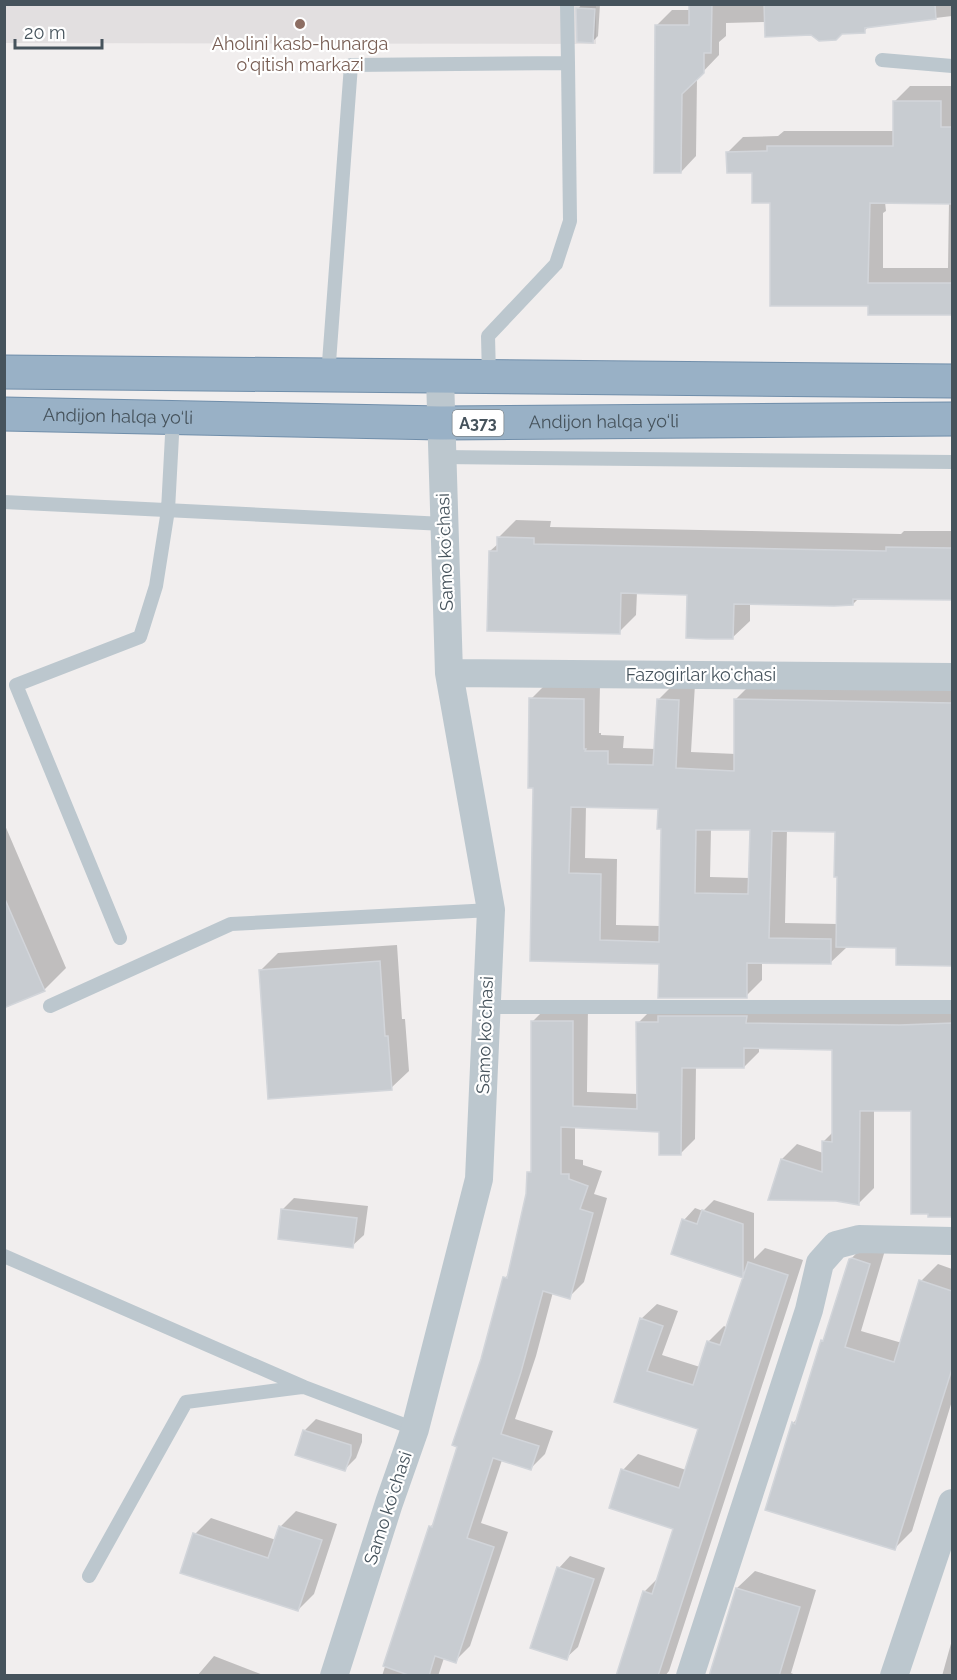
<svg xmlns="http://www.w3.org/2000/svg" width="957" height="1680" font-family="Raleway,sans-serif">
<style>
.education{fill:#e2dfe0}
.shadow{fill:#0003;fill-rule:evenodd}
.building{fill:#c8ccd1;stroke:#d2d5da;stroke-width:1.5;fill-rule:evenodd}
.lines{fill:none;stroke-linecap:round;stroke-linejoin:round}
.trunk-casing{stroke:#708eaa;stroke-width:35}
.service{stroke:#bcc7ce;stroke-width:14}
.minor{stroke:#bcc7ce;stroke-width:28}
.trunk{stroke:#99b1c6;stroke-width:33}
.education-dot{fill:#8d6e63;stroke:#fff;stroke-width:2}
.labels{text-anchor:middle;stroke-width:4.5;stroke-linejoin:round;paint-order:stroke}
.shield{fill:#fff;stroke:#7e878d;stroke-width:1.5}
.shield-label{font-size:16px;font-weight:bold;fill:#46535c}
.education-label{font-size:18px;fill:#785e54;stroke:#fff}
.street-label{font-size:18px;fill:#46535c;stroke:#fff}
</style>
<rect width="100%" height="100%" fill="#f1eeee"/>
<path class="education" d="M5,5H596V44L5,43Z"/>
<path class="shadow" d="M582,4H600L598,36L593,41L578,9Z
M691,4H952V16L869,26L864,31L811,33L766,22L726,23V36L719,42V55L697,78L696,156L681,172L657,25L672,10H691Z
M910,86H952V314H869L870,304L772,201L754,172L728,152L743,137L778,136L784,131H895V101ZM885,202H949L948,268H883V213L886,211Z
M516,520L551,521L550,527L901,534L904,531H952V643H951V598H859L853,604L750,603V621L732,638L689,593L637,592L636,615L619,632L490,551L499,543V537Z
M547,683L600,684L599,733H601V735L624,736L623,748L656,749L659,699L675,683L695,684L691,752L736,754V699L752,683L952,687V964L897,963L898,946L847,947L830,963L762,962V980L746,996L660,962L532,959L535,786L531,699ZM586,806L660,807L663,828L661,926L616,925L617,859L585,858ZM711,829H751L750,878L710,877ZM787,829L836,830L838,924L785,923Z
M4,823L66,968L44,990L4,1006Z
M397,945L402,1019H405L409,1071L391,1088L260,971L278,953Z
M548,1006H588L587,1092L638,1094V1023L653,1008L952,1009V1216H930L913,1109H874V1188L859,1203L782,1159L797,1144L823,1153V1142L833,1132L834,1048L759,1047V1052L744,1067L696,1066L695,1139L680,1154L660,1130L575,1126V1159L583,1160V1165L602,1171L594,1194L607,1198L584,1282L569,1297L553,1292L536,1356L515,1419L553,1431L545,1454L530,1469L502,1460L481,1523L508,1532L470,1646L455,1661L444,1658L438,1676H382L430,1527L434,1523L459,1446L505,1278L510,1273L528,1194L529,1173L532,1169L533,1021Z
M294,1198L368,1206L364,1235L352,1246L283,1209Z
M714,1200L754,1213V1259L765,1248L803,1260L669,1671L665,1676H617L644,1592L659,1577L675,1528L623,1470L638,1454L686,1470L699,1428L616,1402L641,1319L657,1304L678,1311L662,1355L700,1367L708,1342L724,1326L728,1328L747,1272L742,1276L684,1220L695,1208L703,1211Z
M867,1242L886,1247L861,1331L902,1343L921,1281L938,1264L952,1269V1401L912,1531L895,1548L793,1423L799,1417L822,1341L825,1338L850,1260Z
M316,1419L362,1434V1442L356,1458L345,1469L297,1454L305,1430Z
M296,1511L337,1524L314,1594L298,1610L195,1534L211,1518L276,1540L280,1527Z
M570,1556L605,1568L578,1647L566,1658L532,1647L559,1568Z
M755,1571L816,1590L791,1673L798,1676H711L737,1588Z
M952,1640V1676H942Z
M214,1656L266,1676H197Z"/>
<path class="building" d="M689,4H712L711,53H704V73L682,94L681,173H654L655,25H689Z
M764,4H935L936,19L865,28V33L842,34L836,40L819,41L811,35L765,37Z
M576,8L595,9L593,43L577,42Z
M893,101H941V127H952V204L870,203L868,283H952V315H868V306H770V203H752V173H727L726,152L767,151V146H893Z
M497,537L534,538V544L886,551V547L952,548V600L853,599V605L834,606L734,604L733,639H706L686,638L687,595L621,593L620,634L487,631L489,551H497Z
M529,698L584,699V749H586L585,751H608V764L653,765L657,699L679,700L676,768L734,771V699L952,703V966L896,965V948L836,947L837,877H834L835,832L772,831L769,938L831,939V964L747,963V998H658L659,964L530,961L533,788H528ZM571,807L658,809L657,829H661L659,942L600,940L601,874L569,873ZM696,830H750L748,894L695,893Z
M4,897L45,991L4,1008Z
M380,961L385,1036H388L392,1090L268,1099L259,970Z
M658,1016H747L746,1023L900,1025L952,1023V1217H928V1214H911V1111H860L859,1205L836,1201L768,1200L781,1159L822,1172V1141L832,1142V1050L744,1048V1068H682L681,1155H659V1132L561,1127V1174H569V1179L588,1186L580,1209L593,1213L570,1299L543,1291L521,1372L501,1434L539,1446L531,1470L493,1458L467,1538L494,1547L456,1663L435,1656L429,1676H411L383,1666L429,1526L432,1527L457,1447L452,1445L481,1359L503,1277L507,1278L526,1194L527,1172H531V1021H573V1106L637,1109L636,1022H658Z
M281,1209L357,1218L353,1248L278,1239Z
M702,1210L743,1224V1278L671,1254L682,1219L697,1224Z
M852,1258L870,1264L845,1347L894,1362L919,1280L952,1291V1369L895,1550L765,1510L792,1422L795,1424L821,1340L823,1341L849,1259Z
M748,1262L788,1275L658,1676H616L643,1591L652,1594L673,1529L609,1508L621,1469L679,1488L698,1429L614,1402L640,1318L663,1326L647,1371L693,1385L707,1341L720,1345Z
M303,1430L351,1445V1455L345,1471L295,1455Z
M279,1526L322,1540L298,1611L180,1573L193,1533L268,1558Z
M557,1567L594,1579L567,1660L530,1648Z
M736,1588L800,1607L779,1676H709Z"/>
<g class="lines">
<g class="trunk-casing">
<g id="trunk">
<path d="M4,372L952,381"/>
<path id="s1" d="M4,414L441,423L952,419"/>
</g>
</g>
<path class="service" d="M567,4L568,63
M882,60L952,66
M328,376L351,65L568,63L570,221L556,264L488,336L489,376
M442,457L952,462
M4,502L444,524
M120,938L16,685L140,637L156,586L168,510L173,417
M50,1006L231,924L491,910
M485,1007H952
M4,1256L304,1387L415,1429
M89,1576L186,1402L302,1387"/>
<path class="minor" d="M449,673L952,677
M334,1676L389,1503L415,1429L479,1179L491,910L449,673L440,377
M690,1676L809,1310L820,1263L836,1245L859,1239L952,1241
M894,1676L952,1503"/>
<use href="#trunk" class="trunk"/>
</g>
<circle class="education-dot" cx="300" cy="24" r="6"/>
<g class="labels">
<rect class="shield" x="452.5" y="410" width="51" height="26" rx="4.5"/>
<g class="shield-label">
<text x="478" y="429">A373</text>
</g>
<g class="education-label">
<text x="300" y="50">Aholini kasb-hunarga<tspan x="300" dy="21">o'qitish markazi</tspan></text>
</g>
<g class="street-label">
<text dy="6" stroke="none"><textPath href="#s1" startOffset="114">Andijon halqa yo‘li</textPath></text>
<text dy="6" stroke="none"><textPath href="#s1" startOffset="600">Andijon halqa yo‘li</textPath></text>
<text transform="translate(445 552) rotate(-92)" y="6">Samo koʻchasi</text>
<text x="701" y="681">Fazogirlar koʻchasi</text>
<text transform="translate(485 1035) rotate(-88)" y="6">Samo koʻchasi</text>
<text transform="translate(388 1508) rotate(-72)" y="6">Samo koʻchasi</text>
</g>
</g>
<rect width="957" height="1680" fill="none" stroke="#46535c" stroke-width="12"/>
<path d="M15 39v9h87v-9" fill="none" stroke="#46535c" stroke-width="3"/>
<text x="24" y="39" font-size="18" fill="#46535c" stroke="#ffffff" stroke-width="4.5" paint-order="stroke">20 m</text>
</svg>
